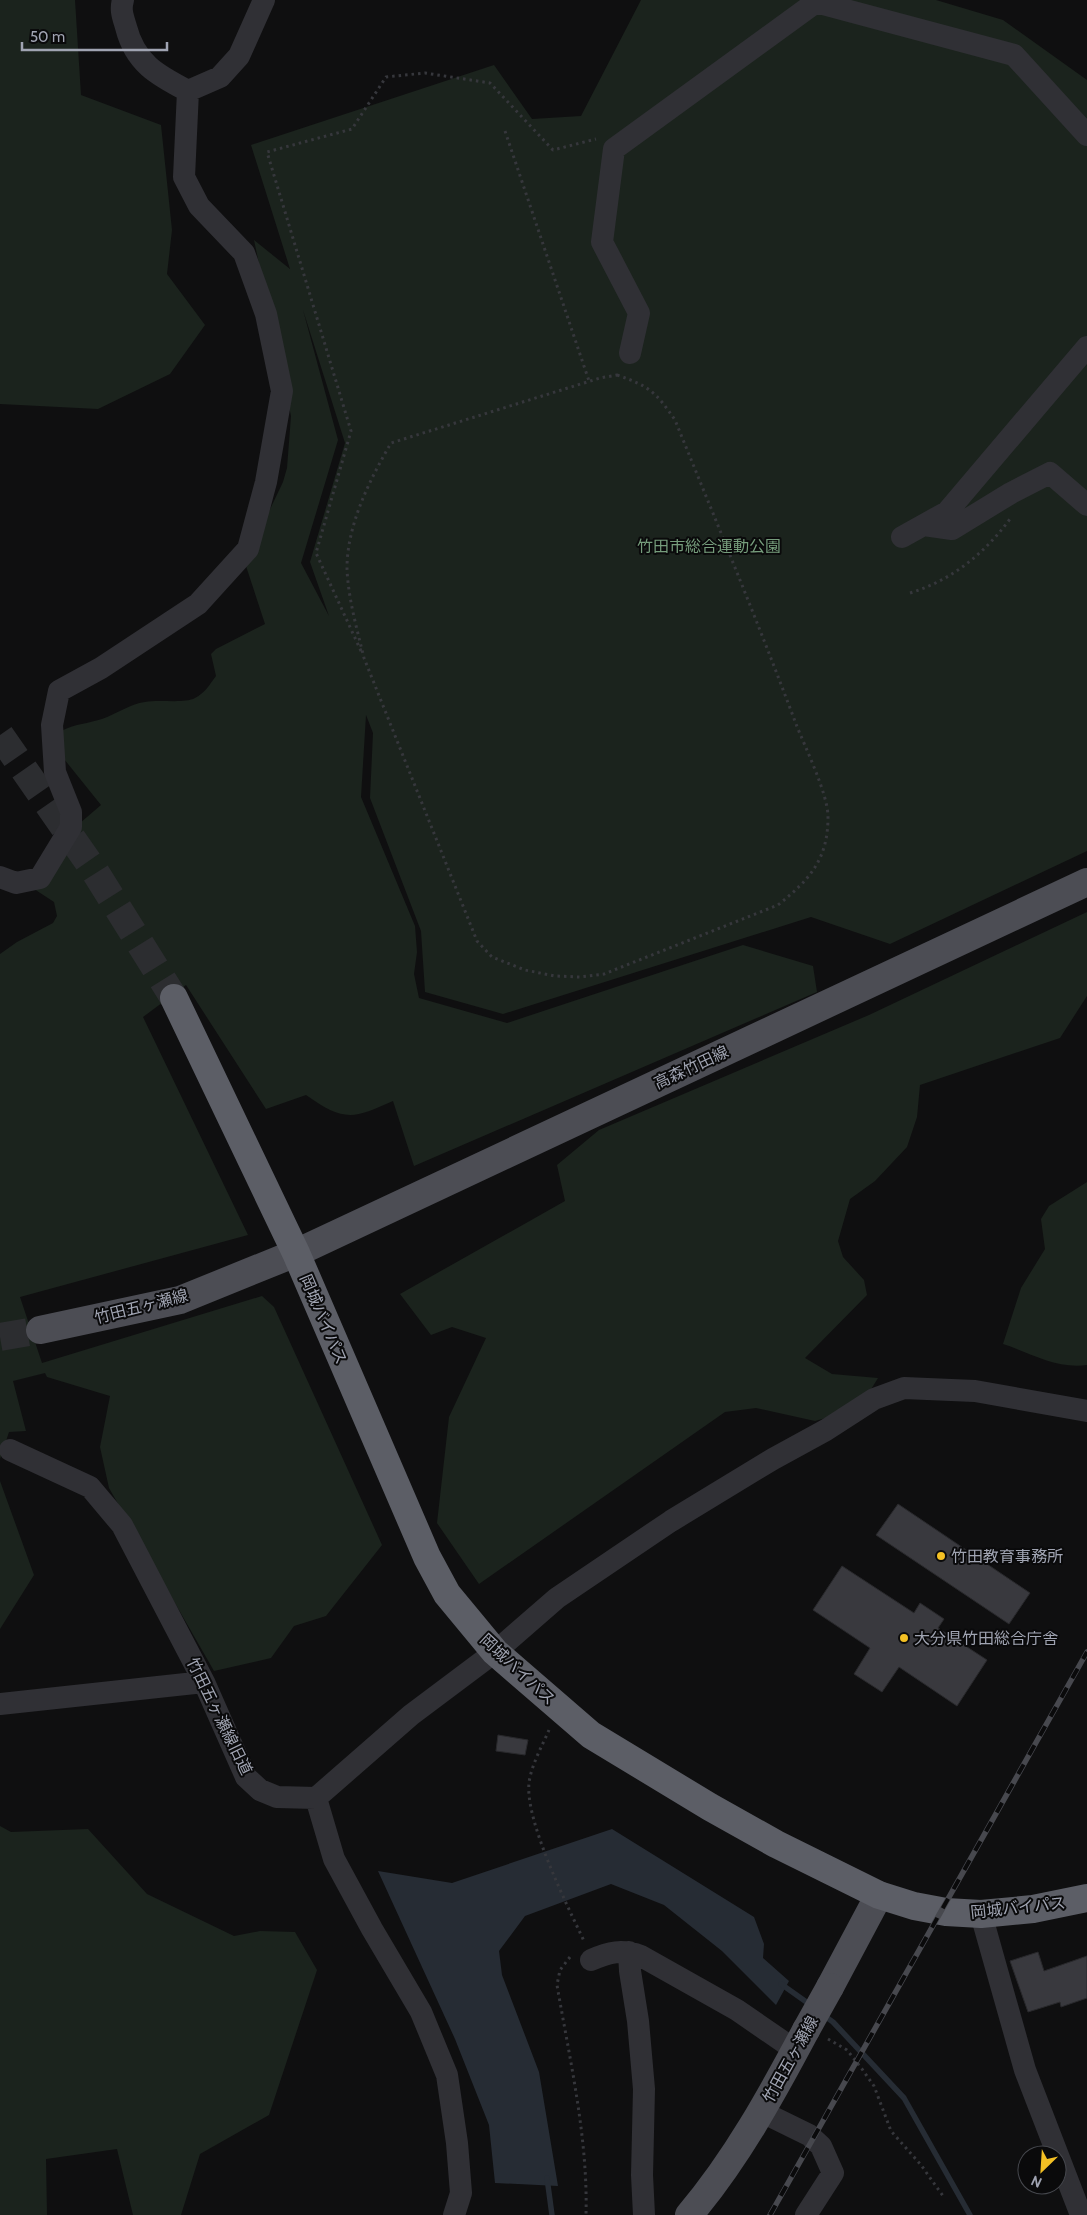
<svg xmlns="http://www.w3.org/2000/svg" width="1087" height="2215" font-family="Cabin,'Noto Sans JP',sans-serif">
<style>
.green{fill:#1b231d;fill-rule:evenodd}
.water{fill:#262c34}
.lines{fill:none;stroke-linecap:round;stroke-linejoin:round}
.stream{stroke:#262c34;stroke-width:5.5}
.building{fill:#39393e;stroke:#29292c}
.major-tunnel{stroke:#2c2d30;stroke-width:28;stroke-dasharray:28 14;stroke-linecap:butt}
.highway-tunnel{stroke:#2c2d30;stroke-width:28;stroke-dasharray:28 14;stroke-linecap:butt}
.path{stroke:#36373c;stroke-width:3;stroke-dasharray:2.5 4;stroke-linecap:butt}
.minor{stroke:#303035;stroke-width:22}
.major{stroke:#4c4d54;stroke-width:28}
.highway{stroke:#5c5e66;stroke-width:28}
.rail-casing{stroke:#47484e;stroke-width:5.5}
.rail{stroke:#0a0a0b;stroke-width:4;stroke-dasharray:11;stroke-linecap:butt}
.major-bridge{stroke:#4c4d54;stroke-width:28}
.poi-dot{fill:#f3c024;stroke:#0a0a0b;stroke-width:2}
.labels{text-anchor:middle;stroke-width:4;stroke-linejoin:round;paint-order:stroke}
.park-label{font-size:16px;fill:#769d7c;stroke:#0a0a0b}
.street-label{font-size:16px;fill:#a0a4b2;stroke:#0a0a0b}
.poi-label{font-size:16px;fill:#a0a4b2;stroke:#0a0a0b;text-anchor:start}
</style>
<rect width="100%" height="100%" fill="#0f0f10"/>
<path class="green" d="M0,0H75L81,95L161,125L172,230L167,274L205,325L170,374L98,409L0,404Z
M641,0H936L1003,20L1087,80V851L890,944L811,917L503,1014L425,992L421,931L370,798L373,733L366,715L361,797L415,926L417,952L414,974L419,998L507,1023L743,945L813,966L817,992L414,1166L393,1101C353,1119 344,1122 306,1095L266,1109L186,985L143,1017L248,1235L20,1297L42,1363L262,1296L274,1307L382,1545L326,1616L294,1626L271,1658L214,1671L109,1488L100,1447L110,1396L47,1377L45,1373L13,1381L26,1431L9,1432L0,1459V954L17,942L53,923L57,916L54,902L28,885L66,835L101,805L60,754L61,731C77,723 87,724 102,719C116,714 130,704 145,702C159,699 184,704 195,698C205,693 210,684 216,676L211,654L216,649L265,624L246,566L253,545L283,482L287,468L291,416L254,240L290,269L251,145L494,65L532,119L581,116ZM303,310L345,443L310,562L329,616L301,563L338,440Z
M1087,912V996L1060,1038L920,1085L917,1117L907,1147L875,1181L850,1199L838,1241L843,1257L864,1280L867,1295L805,1358L832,1374L878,1378L870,1391L829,1417L815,1421L756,1408L725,1412L479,1584L437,1523L449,1417L486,1338L452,1327L431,1335L400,1294L565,1201L557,1165L599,1130L869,1015Z
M1087,1182V1365C1056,1369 1031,1353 1003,1344L1021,1288L1045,1249L1041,1219L1049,1206Z
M0,1481L34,1575L0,1629Z
M0,1826L11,1832L88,1829L147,1894L234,1936L260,1931L295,1932L317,1970L269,2115L200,2154L181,2215H133L117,2149L46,2159L47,2215H0Z"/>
<path class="water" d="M612,1829L754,1917L764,1944L763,1958L789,1981L776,2005L722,1951L664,1905L611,1884L525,1916L499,1951L502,1975L539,2072L558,2186L495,2183L489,2125L455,2039L378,1871L452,1883Z"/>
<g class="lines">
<path class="stream" d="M781,1984L812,2006
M823,2015L833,2022L904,2098L970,2215
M547,2178L552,2215"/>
</g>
<path class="building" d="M898,1504L1030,1593L1009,1624L876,1535Z
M842,1566L914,1613L920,1603L944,1619L938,1628L987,1660L957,1706L899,1667L882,1692L854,1674L870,1648L813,1610Z
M498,1735L528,1740L525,1755L496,1751Z
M1038,1952L1044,1971L1087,1956V1998L1061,2007L1060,2002L1028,2012L1010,1961Z"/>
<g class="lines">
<path class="major-tunnel" d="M0,1337L40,1330"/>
<path class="highway-tunnel" d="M0,735L94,870L174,998"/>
<path class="path" d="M505,131L589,381
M617,375C649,386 656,392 675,420C716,521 758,622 796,724C805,747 828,794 828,817C828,860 809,880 778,905L604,974L580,977L555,976L525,970L492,957L477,941L364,658C357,629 348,598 347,568C347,525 370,479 391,443L600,378Z
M910,593C952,580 984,554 1010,519
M361,651L316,553L351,431L267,152L352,129L386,77L425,73L490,83L553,150L596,139
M549,1730C542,1746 531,1766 529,1783C525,1821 567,1905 584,1941
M570,1957L560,1970L557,1985C570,2061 588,2138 586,2215
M828,2039L847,2050L862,2069L874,2086L891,2131L921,2165L943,2196"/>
<path class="minor" d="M123,0C120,10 123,17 126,27C135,63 157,75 188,91
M188,91L220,77L239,56L264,0
M630,353L639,313L602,242L614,149L816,2L1014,55L1087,135
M924,525L952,529L1011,493L1050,473L1087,505
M902,537L947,512L1087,347
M0,877L16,883L40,878L71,827V812L55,772L52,725L59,691L101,668L198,604L248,549L266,482L282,391L266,314L244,253L199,206L184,177L188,91
M10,1450L90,1487L122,1525L204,1682L246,1777L260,1790L277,1797L316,1798
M0,1704L204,1682
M316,1798L411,1715L495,1652L557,1598L671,1521L773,1459L826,1430L874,1399L904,1388L975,1391L1087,1411
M316,1798L334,1859L372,1929L421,2012L447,2075L457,2143L461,2193L454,2215
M981,1914L1025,2070L1081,2215
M629,1952L630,1971L638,2021L644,2089L642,2175L644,2215
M591,1960C609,1952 622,1949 641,1956L737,2010L795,2050
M760,2111L809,2135L821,2146L833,2173L806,2215"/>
<path class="major" d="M40,1330L180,1300L296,1253L1087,882
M830,1987L879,1895
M689,2215C736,2160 772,2094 806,2030"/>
<path class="highway" d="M174,998L296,1253L427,1557L447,1594L495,1652L591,1735L710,1807L776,1844L879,1895L914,1906L946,1912L981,1914L1033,1909L1087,1898"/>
<g class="rail-casing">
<path id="rail" d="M770,2215L1087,1652"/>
</g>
<use href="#rail" class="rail"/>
<path class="major-bridge" d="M806,2030L830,1987"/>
</g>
<g class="poi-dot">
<circle cx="941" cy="1556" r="5"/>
<circle cx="904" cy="1638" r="5"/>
</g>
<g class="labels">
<g class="park-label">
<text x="709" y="552">竹田市総合運動公園</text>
</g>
<g class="street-label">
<text transform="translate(691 1067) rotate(-25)" y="6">高森竹田線</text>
<text transform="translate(141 1306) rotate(-14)" y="6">竹田五ヶ瀬線</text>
<text transform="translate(324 1319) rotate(67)" y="6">岡城バイパス</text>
<text transform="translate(518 1669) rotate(43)" y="6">岡城バイパス</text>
<text transform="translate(220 1716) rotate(64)" y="6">竹田五ヶ瀬線旧道</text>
<text transform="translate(1018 1907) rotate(-6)" y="6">岡城バイパス</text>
<text transform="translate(790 2059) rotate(-61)" y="6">竹田五ヶ瀬線</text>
</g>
<g class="poi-label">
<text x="951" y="1562">竹田教育事務所</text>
<text x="914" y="1644">大分県竹田総合庁舎</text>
</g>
</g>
<g transform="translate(1042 2170) rotate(205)"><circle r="24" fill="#0a0a0b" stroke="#46484e"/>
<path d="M0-4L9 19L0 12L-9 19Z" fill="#f3c024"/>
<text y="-8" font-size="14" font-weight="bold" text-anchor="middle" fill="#a0a4b2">N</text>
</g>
<path d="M22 42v8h145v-8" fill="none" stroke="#a0a4b2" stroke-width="2.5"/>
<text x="30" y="42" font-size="15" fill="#a0a4b2" stroke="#0a0a0b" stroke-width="4" paint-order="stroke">50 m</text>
</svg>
